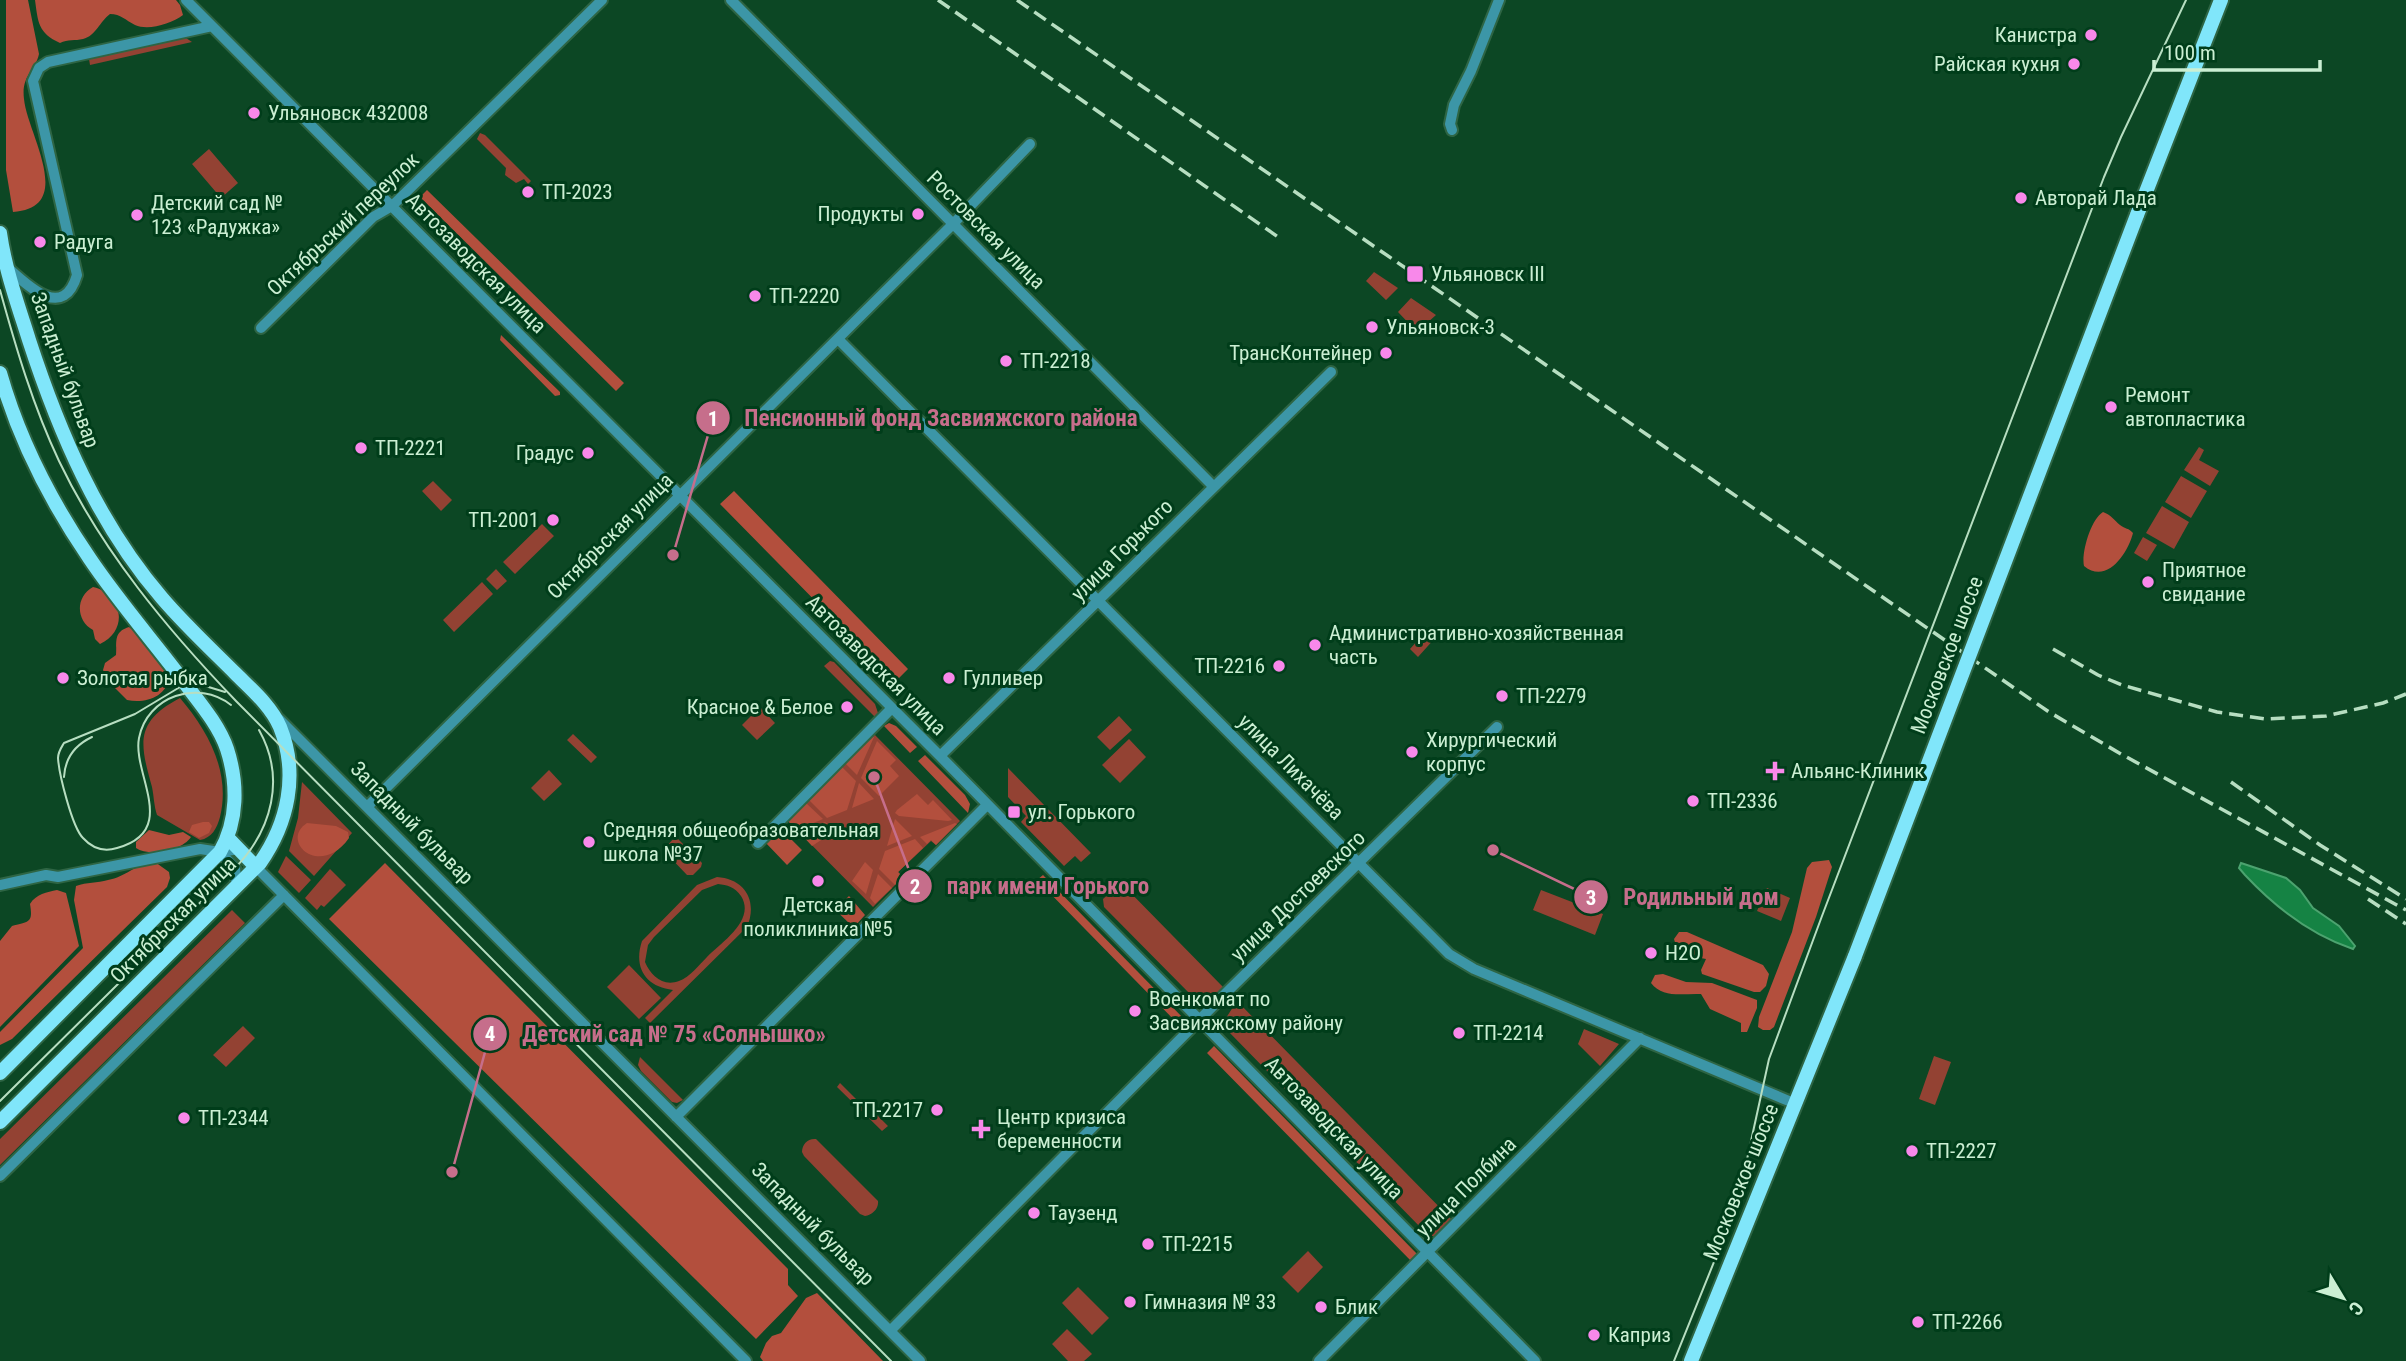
<svg xmlns="http://www.w3.org/2000/svg" width="2406" height="1361" font-family="'Roboto Condensed',sans-serif">
<style>
.green{fill:#934233;fill-rule:evenodd}
.forest{fill:#b34f3d}
.water{fill:#158344;stroke:#4ca36f;stroke-width:2}
.lines{fill:none;stroke-linecap:round;stroke-linejoin:round}
.minor-casing{stroke:#2e6544;stroke-width:14}
.major-casing{stroke:#2e6544;stroke-width:18}
.minor{stroke:#3c96a7;stroke-width:10}
.major{stroke:#80e6fa;stroke-width:14}
.tram{stroke:#b7dec1;stroke-width:2}
.rail{stroke:#b7dec1;stroke-width:3.5;stroke-dasharray:14 7;stroke-linecap:butt}
.major-bridge-casing{stroke:#2e6544;stroke-width:18;stroke-linecap:butt}
.major-bridge{stroke:#80e6fa;stroke-width:14}
.poi-dot{fill:#f888ea;stroke:#003d1a;stroke-width:2.5}
.labels{text-anchor:middle;stroke-width:6;stroke-linejoin:round;paint-order:stroke}
.poi-label{font-size:21px;fill:#cbefd3;stroke:#003d1a;text-anchor:start}
.street-label{font-size:21px;fill:#cbefd3;stroke:#003d1a}
.leader{fill:none;stroke:#c66e8b;stroke-width:2.5}
.callout-dot{fill:#c66e8b;stroke:#003d1a;stroke-width:2.5}
.mark-label{font-size:21px;text-anchor:middle;font-weight:bold;fill:#fff}
.callout-label{font-size:23px;text-anchor:middle;font-weight:bold;fill:#c66e8b;stroke:#003d1a;stroke-width:6;stroke-linejoin:round;paint-order:stroke}
</style>
<rect width="100%" height="100%" fill="#0c4724"/>
<path class="green" d="M186,38L192,42L90,65L89,59Z
M480,133L485,135L531,181L528,184L524,179L516,183L505,175L506,168L477,139Z
M209,149L238,183L221,198L192,164Z
M1374,272L1398,288L1386,300L1366,281Z
M1411,298L1436,315L1417,332L1398,312Z
M2199,447L2204,450L2199,460L2219,471L2210,486L2184,470Z
M2181,476L2207,491L2191,518L2165,502Z
M433,481L452,500L441,511L422,491Z
M2162,506L2189,522L2174,549L2146,533Z
M542,524L554,536L515,574L503,562Z
M2143,537L2157,545L2147,561L2134,553Z
M496,569L507,581L497,590L486,579Z
M482,582L493,594L454,632L443,620Z
M1427,630L1436,637L1418,657L1410,649Z
M830,661L834,662L875,704L878,713L876,718L824,666Z
M180,698C208,731 231,772 220,817C217,828 212,838 200,840L157,815C154,806 154,797 152,787C140,744 134,722 180,698Z
M760,707L775,723L757,740L742,725Z
M1119,716L1132,730L1110,750L1097,737Z
M573,734L597,757L591,763L567,740Z
M874,734L960,821L936,845L931,841L898,872L903,877L873,907L788,821Z
M1129,739L1146,757L1120,783L1102,765Z
M1008,768L1091,853L1081,862L1075,856L1064,866L1021,822L1026,816L1008,797Z
M549,770L562,784L544,801L531,788Z
M302,782L352,833L314,876L289,851L298,818Z
M674,838L678,839L702,863L701,867L693,875H687L665,852V848Z
M286,856L311,880L299,893L278,872Z
M330,869L346,885L324,907L321,905L317,910L305,898Z
M717,877C745,879 758,901 747,927L650,1023L645,1018L673,990C646,987 633,968 642,941L697,885ZM718,884C727,885 735,887 741,896C756,920 722,942 707,957C699,965 690,977 679,981C663,987 651,976 645,962L648,945L654,937L702,890Z
M1121,883L1223,987L1215,995L1202,1001L1193,997L1104,907L1103,899Z
M1767,888L1790,898L1781,921L1757,911Z
M1541,890L1603,914L1595,935L1533,910Z
M232,910L245,923L0,1165V1139Z
M629,965L661,998L639,1019L607,987Z
M1237,1001L1455,1223C1445,1232 1437,1242 1425,1232L1227,1030L1229,1027L1224,1021Z
M243,1026L255,1038L226,1067L213,1055Z
M1584,1029L1619,1044L1600,1066L1578,1044Z
M1934,1056L1951,1062L1935,1105L1919,1099Z
M640,1057L683,1100L677,1103L672,1102L641,1071L638,1065Z
M840,1083L870,1113L873,1111L888,1126L882,1131L837,1087Z
M816,1139L878,1201C879,1209 872,1215 865,1216L860,1214L804,1156L802,1152C802,1144 808,1138 816,1139Z
M1308,1251L1323,1267L1298,1293L1282,1277Z
M1078,1287L1109,1318L1092,1335L1062,1303Z
M1067,1329L1092,1354L1084,1361H1068L1052,1344Z"/>
<path class="forest" d="M6,0H28L39,54C35,72 21,75 24,99C27,133 77,208 13,212L6,170Z
M35,0H176L180,5L183,15C171,24 148,31 135,25C125,20 121,14 110,14C100,21 96,36 83,39C75,41 68,39 60,43C38,33 38,22 35,0Z
M427,190L624,383L616,391L420,197Z
M501,335L560,392V395L555,396L500,340Z
M734,491L908,669L895,682L720,504Z
M2103,512C2111,515 2114,520 2120,525C2125,529 2129,528 2133,533C2128,553 2107,585 2084,566C2081,553 2091,519 2103,512Z
M93,587C123,594 129,631 100,644L95,639L93,630C76,621 75,597 93,587Z
M129,627L141,636L169,677C167,697 145,704 127,700L109,682L103,670L105,663L116,655C117,642 113,632 129,627Z
M889,723L896,726L917,747L910,753L884,726Z
M873,737H874L857,775L845,763Z
M877,741L896,760L890,766L899,776L879,796L861,778Z
M925,755L965,795L970,804L968,813L918,761Z
M842,767L856,781L847,810L827,818L809,800Z
M859,783L874,799L852,808Z
M917,794L928,805L933,800L952,820L948,821L899,816L895,813L897,810Z
M806,803L823,819L797,830L788,821Z
M895,819L912,836L887,846Z
M203,822H209L212,826L209,833L199,838L189,832L192,825Z
M825,822L835,831L812,846L799,832Z
M307,823L336,826L348,832L349,838C320,879 279,841 307,823Z
M955,823L957,824L936,845L931,840L927,844L920,837Z
M149,830L169,835L183,832L191,837C182,851 149,857 136,848V842Z
M776,830L788,836L802,850L787,865L765,842Z
M915,839L923,848L898,872L903,877L895,885L879,869L885,851Z
M1829,860L1832,867L1816,917L1774,1027L1770,1030H1763L1758,1027L1759,1017L1792,932L1807,868L1812,862Z
M155,862L169,872L170,878L167,887L12,1039L0,1045V1032L83,948L74,900L76,886C87,882 97,883 108,880C126,877 133,865 155,862Z
M865,862L873,870L866,894L852,881Z
M385,863L788,1269V1285L798,1296L756,1339L329,919Z
M878,874L892,888L875,904L870,898Z
M1043,875L1187,1022L1181,1027L1037,880Z
M57,890L66,893L79,946L0,1027V941L12,926C30,922 33,922 30,904C36,894 47,892 57,890Z
M849,896L865,915L855,926L856,929L849,932L846,930L850,924L830,905L836,899L841,904Z
M1679,932H1687L1763,965L1769,974L1766,986L1760,992H1754L1702,974L1701,970L1706,959L1690,956L1676,946L1674,939Z
M1663,974L1686,982L1712,983L1757,1000V1008L1747,1032H1741V1023L1710,1009L1701,994C1684,993 1663,999 1651,983L1655,975Z
M1214,1046L1418,1255L1412,1262L1207,1053Z
M817,1293L883,1361H763L760,1357L766,1343L772,1336L781,1333L806,1298Z"/>
<path class="water" d="M2241,863L2286,878L2300,890L2313,908L2339,926L2355,946L2353,949C2311,935 2275,907 2245,875L2239,868Z"/>
<g class="lines">
<g class="minor-casing">
<path id="minor" d="M186,0L940,756L1535,1361
M731,0L1214,487
M1452,130L1450,124L1454,105L1471,71L1499,0
M6,266C27,285 63,322 77,275L33,81L39,68L48,62L212,26
M261,328L373,217L392,206L602,0
M838,339L1449,954L1474,969L1796,1104
M279,719L920,1361
M940,756L1331,372
M367,807L953,224L1030,144
M758,843L892,708
M220,852L235,868L237,886
M256,867L746,1361
M0,885L46,875L58,877L200,849L220,852L239,849
M676,1117L987,805
M0,1176L284,895
M890,1331L1229,990L1497,727
M1319,1361L1640,1038"/>
</g>
<g class="major-casing">
<path id="major" d="M2137,215L2221,0
M0,233C5,269 18,305 29,340C59,432 98,524 162,598C185,625 211,649 236,674C252,690 271,706 280,727C299,774 288,823 260,863L0,1122
M0,373C19,440 51,502 90,559C119,602 153,641 184,682C199,702 219,725 227,749C238,783 238,821 220,852L0,1073
M228,838L256,867
M1691,1361L1855,956"/>
</g>
<use href="#minor" class="minor"/>
<use href="#major" class="major"/>
<path class="tram" d="M0,290C16,348 33,406 59,461C102,551 167,629 236,701L891,1361
M225,692L202,685L180,687L135,714L64,743C61,748 58,752 58,758C59,774 72,827 83,838C92,848 104,852 117,848C180,831 132,774 139,738C147,696 198,679 231,705
M64,777C65,758 75,745 92,737
M0,1101L235,868C272,830 286,778 259,730
M1674,1361L1737,1205L1769,1059L1822,916L2104,177L2121,137L2186,0"/>
<path class="rail" d="M938,0L1281,239
M1017,0L2049,712L2121,754L2406,910
M2053,649L2098,675L2122,685L2217,712L2266,719L2326,716L2383,703L2406,694
M2231,782L2320,845L2406,899
M2368,899L2406,924"/>
<g class="major-bridge-casing">
<path id="major-bridge" d="M1855,956L2137,215"/>
</g>
<use href="#major-bridge" class="major-bridge"/>
</g>
<g class="poi-dot">
<circle cx="2091" cy="35" r="7"/>
<circle cx="2074" cy="64" r="7"/>
<circle cx="254" cy="113" r="7"/>
<circle cx="528" cy="192" r="7"/>
<circle cx="2021" cy="198" r="7"/>
<circle cx="918" cy="214" r="7"/>
<circle cx="137" cy="215" r="7"/>
<circle cx="40" cy="242" r="7"/>
<rect x="1406" y="265" width="18" height="18" rx="3.5"/>
<circle cx="755" cy="296" r="7"/>
<circle cx="1372" cy="327" r="7"/>
<circle cx="1386" cy="353" r="7"/>
<circle cx="1006" cy="361" r="7"/>
<circle cx="2111" cy="407" r="7"/>
<circle cx="361" cy="448" r="7"/>
<circle cx="588" cy="453" r="7"/>
<circle cx="553" cy="520" r="7"/>
<circle cx="2148" cy="582" r="7"/>
<circle cx="1315" cy="645" r="7"/>
<circle cx="1279" cy="666" r="7"/>
<circle cx="63" cy="678" r="7"/>
<circle cx="949" cy="678" r="7"/>
<circle cx="1502" cy="696" r="7"/>
<circle cx="847" cy="707" r="7"/>
<circle cx="1412" cy="752" r="7"/>
<path d="M1771.5 760.5h7v7h7v7h-7v7h-7v-7h-7v-7h7z"/>
<circle cx="1693" cy="801" r="7"/>
<rect x="1007" y="805" width="14" height="14" rx="3.5"/>
<circle cx="589" cy="842" r="7"/>
<circle cx="818" cy="881" r="7"/>
<circle cx="1651" cy="953" r="7"/>
<circle cx="1135" cy="1011" r="7"/>
<circle cx="1459" cy="1033" r="7"/>
<circle cx="937" cy="1110" r="7"/>
<circle cx="184" cy="1118" r="7"/>
<path d="M977.5 1118.5h7v7h7v7h-7v7h-7v-7h-7v-7h7z"/>
<circle cx="1912" cy="1151" r="7"/>
<circle cx="1034" cy="1213" r="7"/>
<circle cx="1148" cy="1244" r="7"/>
<circle cx="1130" cy="1302" r="7"/>
<circle cx="1321" cy="1307" r="7"/>
<circle cx="1918" cy="1322" r="7"/>
<circle cx="1594" cy="1335" r="7"/>
</g>
<g class="labels">
<g class="poi-label">
<text x="2077" y="42" text-anchor="end">Канистра</text>
<text x="2060" y="71" text-anchor="end">Райская кухня</text>
<text x="268" y="120">Ульяновск 432008</text>
<text x="542" y="199">ТП-2023</text>
<text x="2035" y="205">Авторай Лада</text>
<text x="151" y="210">Детский сад №<tspan x="151" dy="24">123 «Радужка»</tspan></text>
<text x="904" y="221" text-anchor="end">Продукты</text>
<text x="54" y="249">Радуга</text>
<text x="1431" y="281">Ульяновск III</text>
<text x="769" y="303">ТП-2220</text>
<text x="1386" y="334">Ульяновск-3</text>
<text x="1372" y="360" text-anchor="end">ТрансКонтейнер</text>
<text x="1020" y="368">ТП-2218</text>
<text x="2125" y="402">Ремонт<tspan x="2125" dy="24">автопластика</tspan></text>
<text x="375" y="455">ТП-2221</text>
<text x="574" y="460" text-anchor="end">Градус</text>
<text x="539" y="527" text-anchor="end">ТП-2001</text>
<text x="2162" y="577">Приятное<tspan x="2162" dy="24">свидание</tspan></text>
<text x="1329" y="640">Административно-хозяйственная<tspan x="1329" dy="24">часть</tspan></text>
<text x="1265" y="673" text-anchor="end">ТП-2216</text>
<text x="77" y="685">Золотая рыбка</text>
<text x="963" y="685">Гулливер</text>
<text x="1516" y="703">ТП-2279</text>
<text x="833" y="714" text-anchor="end">Красное &amp; Белое</text>
<text x="1426" y="747">Хирургический<tspan x="1426" dy="24">корпус</tspan></text>
<text x="1791" y="778">Альянс-Клиник</text>
<text x="1707" y="808">ТП-2336</text>
<text x="1028" y="819">ул. Горького</text>
<text x="603" y="837">Средняя общеобразовательная<tspan x="603" dy="24">школа №37</tspan></text>
<text x="818" y="912" text-anchor="middle">Детская<tspan x="818" dy="24">поликлиника №5</tspan></text>
<text x="1665" y="960">H2O</text>
<text x="1149" y="1006">Военкомат по<tspan x="1149" dy="24">Засвияжскому району</tspan></text>
<text x="1473" y="1040">ТП-2214</text>
<text x="923" y="1117" text-anchor="end">ТП-2217</text>
<text x="997" y="1124">Центр кризиса<tspan x="997" dy="24">беременности</tspan></text>
<text x="198" y="1125">ТП-2344</text>
<text x="1926" y="1158">ТП-2227</text>
<text x="1048" y="1220">Таузенд</text>
<text x="1162" y="1251">ТП-2215</text>
<text x="1144" y="1309">Гимназия № 33</text>
<text x="1335" y="1314">Блик</text>
<text x="1932" y="1329">ТП-2266</text>
<text x="1608" y="1342">Каприз</text>
</g>
<g class="street-label">
<text transform="translate(343 224) rotate(-43)" y="7">Октябрьский переулок</text>
<text transform="translate(986 230) rotate(45)" y="7">Ростовская улица</text>
<text transform="translate(476 263) rotate(45)" y="7">Автозаводская улица</text>
<text transform="translate(65 370) rotate(70)" y="7">Западный бульвар</text>
<text transform="translate(610 536) rotate(-45)" y="7">Октябрьская улица</text>
<text transform="translate(1122 550) rotate(-45)" y="7">улица Горького</text>
<text transform="translate(1947 655) rotate(-69)" y="7">Московское шоссе</text>
<text transform="translate(876 665) rotate(45)" y="7">Автозаводская улица</text>
<text transform="translate(1291 767) rotate(45)" y="7">улица Лихачёва</text>
<text transform="translate(412 823) rotate(45)" y="7">Западный бульвар</text>
<text transform="translate(1298 896) rotate(-44)" y="7">улица Достоевского</text>
<text transform="translate(173 920) rotate(-45)" y="7">Октябрьская улица</text>
<text transform="translate(1334 1128) rotate(46)" y="7">Автозаводская улица</text>
<text transform="translate(1741 1182) rotate(-68)" y="7">Московское шоссе</text>
<text transform="translate(1466 1187) rotate(-45)" y="7">улица Полбина</text>
<text transform="translate(813 1224) rotate(45)" y="7">Западный бульвар</text>
</g>
</g>
<path class="leader" d="M673 555L713 418M874 777L915 886M1493 850L1591 897M452 1172L490 1034"/>
<g class="callout-dot">
<circle cx="673" cy="555" r="7"/>
<circle cx="874" cy="777" r="7"/>
<circle cx="1493" cy="850" r="7"/>
<circle cx="452" cy="1172" r="7"/>
<circle cx="713" cy="418" r="18"/>
<circle cx="915" cy="886" r="18"/>
<circle cx="1591" cy="897" r="18"/>
<circle cx="490" cy="1034" r="18"/>
</g>
<g class="mark-label">
<text x="713" y="426">1</text>
<text x="915" y="894">2</text>
<text x="1591" y="905">3</text>
<text x="490" y="1041">4</text>
</g>
<g class="callout-label">
<text x="941" y="426">Пенсионный фонд Засвияжского района</text>
<text x="1048" y="894">парк имени Горького</text>
<text x="1701" y="905">Родильный дом</text>
<text x="674" y="1042">Детский сад № 75 «Солнышко»</text>
</g>
<g transform="translate(2343 1298) rotate(128)" stroke="#003d1a" stroke-width="5" paint-order="stroke">
<path d="M0-5L12 26L0 18L-12 26Z" fill="#cbefd3"/>
<text y="-10" font-size="19" font-weight="bold" text-anchor="middle" fill="#cbefd3">С</text>
</g>
<path d="M2154 60v10h166v-10" fill="none" stroke="#cbefd3" stroke-width="3.5"/>
<text x="2164" y="60" font-size="21" fill="#cbefd3" stroke="#003d1a" stroke-width="5" paint-order="stroke">100 m</text>
</svg>
